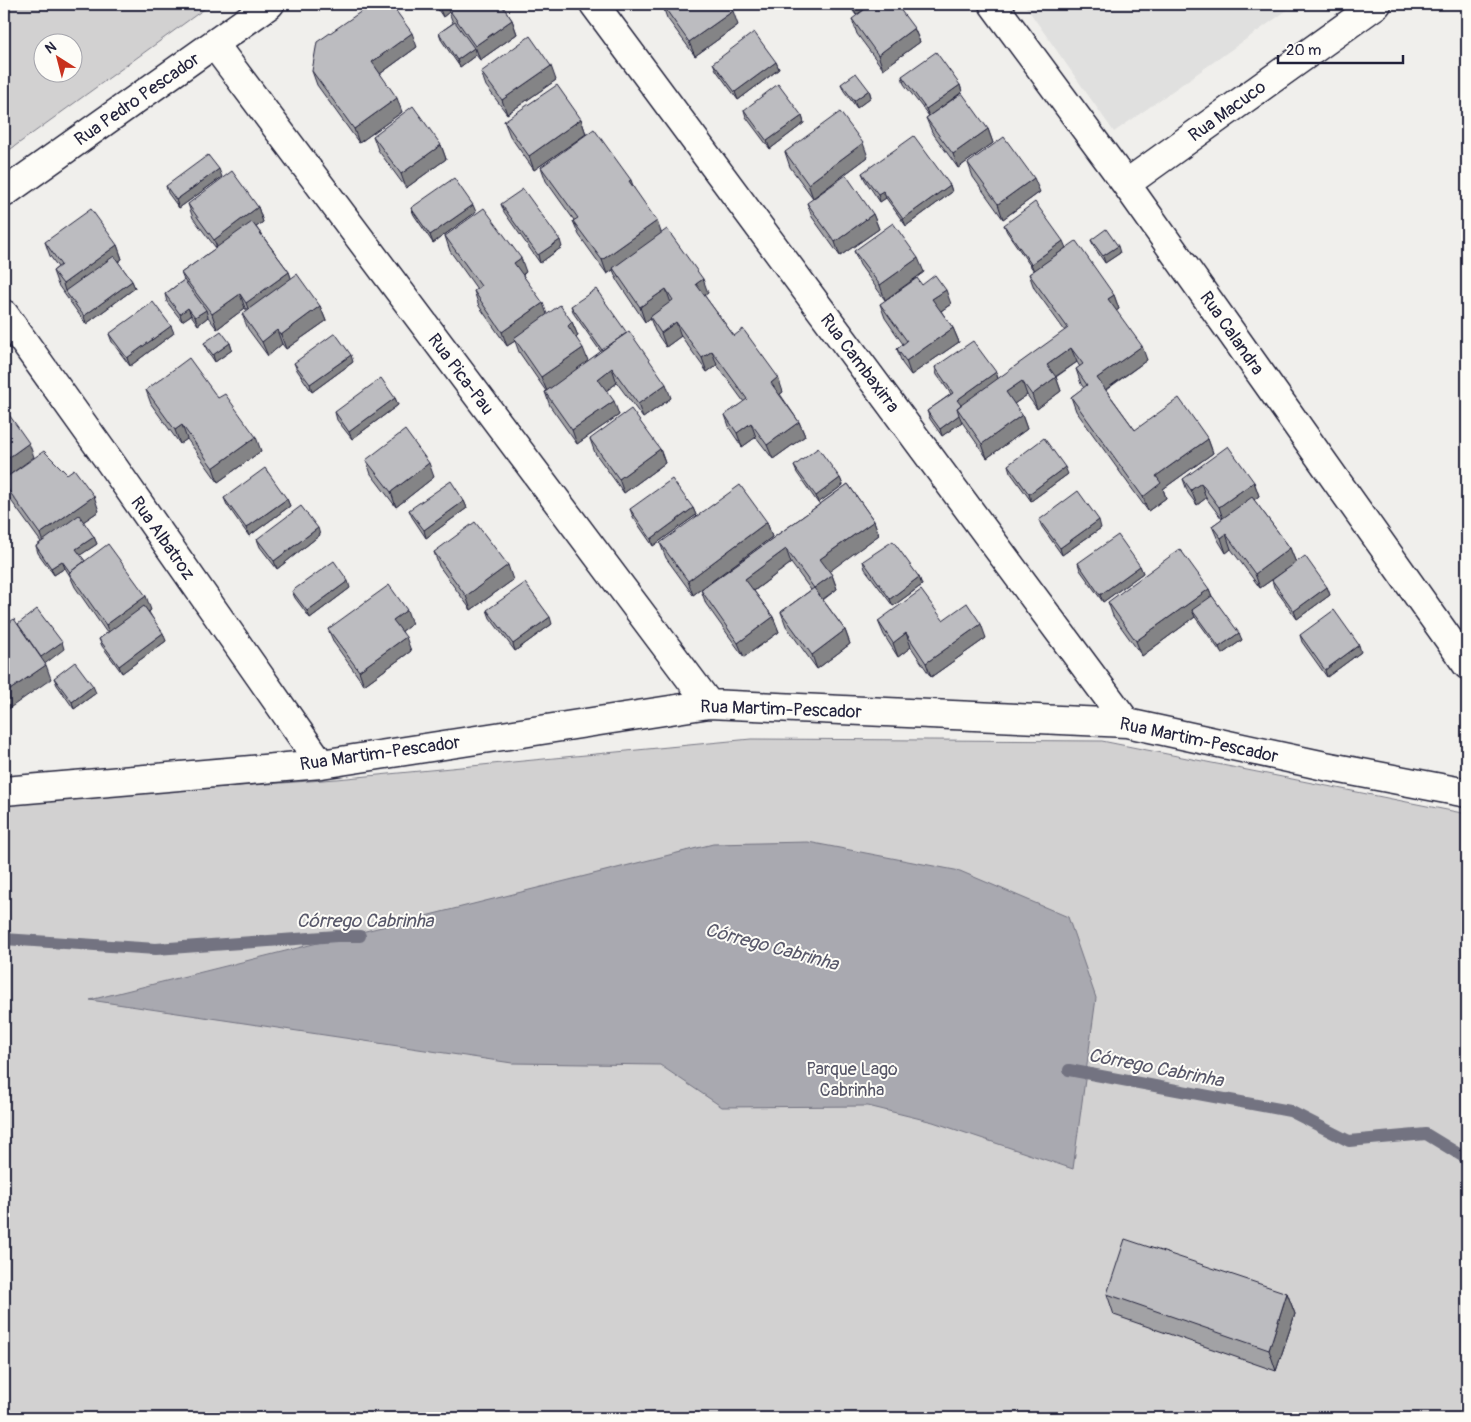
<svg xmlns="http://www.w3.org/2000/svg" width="1471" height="1422" font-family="Pangolin,sans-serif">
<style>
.built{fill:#e0e0df}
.green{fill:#d2d1d1;stroke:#7a7a86;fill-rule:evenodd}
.water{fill:#a9a9b0;stroke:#737381}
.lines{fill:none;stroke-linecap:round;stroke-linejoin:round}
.stream{stroke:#737381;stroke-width:12}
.minor-casing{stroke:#22223b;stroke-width:31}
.minor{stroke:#fdfcf7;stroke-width:28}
.wall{fill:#a2a2a5;stroke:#22223b}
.shaded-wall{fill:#848486;stroke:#22223b}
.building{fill:#bcbcc0;stroke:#22223b}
.labels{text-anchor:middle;stroke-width:4;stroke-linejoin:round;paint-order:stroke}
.street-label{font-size:18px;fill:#22223b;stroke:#fdfcf7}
.park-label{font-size:18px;fill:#575768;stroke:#fdfcf7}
.water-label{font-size:19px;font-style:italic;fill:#58586a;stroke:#fdfcf7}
</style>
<rect width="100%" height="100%" fill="#f0efec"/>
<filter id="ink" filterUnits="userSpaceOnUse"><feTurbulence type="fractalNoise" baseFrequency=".02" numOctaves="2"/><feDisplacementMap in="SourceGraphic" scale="10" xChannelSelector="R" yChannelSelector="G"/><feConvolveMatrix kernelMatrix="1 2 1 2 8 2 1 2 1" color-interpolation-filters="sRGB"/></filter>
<g filter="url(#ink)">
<path class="built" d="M1024,4H1296L1114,132Z"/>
<path class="green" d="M4,4H211L4,154ZM42,42H72V72H42Z
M751,739L1102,741L1467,814V1418H4V803L337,779Z"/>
<path class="water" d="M808,842L960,871L1068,917L1096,998L1073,1169L933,1122L868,1106L722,1107L660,1065L512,1063L90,1000L713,844Z"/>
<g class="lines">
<path class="stream" d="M4,939L156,949L337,936H360
M1069,1070L1290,1111L1349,1141L1426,1134L1467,1159"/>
<g class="minor-casing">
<path id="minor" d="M594,4L1127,723
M993,4L1126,184L1467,665
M214,44L709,704
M1126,184L1377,4
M4,193L270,4
M4,314L110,462L321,764
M4,791L321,764L709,704L1127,723L1325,766L1467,793"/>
</g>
<use href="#minor" class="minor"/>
</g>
<path class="wall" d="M434,4H501L512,20L517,34L480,60L476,55L460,67L442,41L439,33L453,23L449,12L443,17Z
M662,4L738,25L695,56L667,18Z
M848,4H872L856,15Z
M852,19L914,28L920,42L883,69L857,34Z
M417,47L380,74L402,112L359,143L317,85L312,71Z
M776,62L779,69L738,100L716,70L713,63Z
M481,72L556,80L507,114L486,86Z
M902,76L960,85L962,92L932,114L988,129L993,143L958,168L932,132L926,118L929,116L904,84Z
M841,84L869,90L871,97L857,108L844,91Z
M744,110L802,116L804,123L770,149L746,117Z
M581,119L586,134L534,170L510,136L504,121Z
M373,136L441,145L446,159L406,188L378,150Z
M785,152L868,157L813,198L790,167Z
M968,163L1040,192L1003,219L973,177Z
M541,167L634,189L661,234L708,293L704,295L734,336L783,392L780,394L799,422L805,436L773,459L756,437L742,447L730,429L725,415L744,402L717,365L707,372L681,336L666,347L655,331L650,318L645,322L618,282L613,270L607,274L579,235L573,221L574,220L546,181Z
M862,173L950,185L952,192L906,226L886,198L880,202L865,180Z
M222,177L179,208L168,193L166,186Z
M807,203L873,214L879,229L840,256L812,217Z
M188,204L258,207L263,222L256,227L289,272L291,279L320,306L326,321L286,349L282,344L268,356L248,329L242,314L247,311L245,308L217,329L208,317L198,325L191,315L182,321L167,302L165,294L184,280L181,273L216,248L193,218Z
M501,204L562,247L540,263L504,212Z
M411,208L476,212L433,243L414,215Z
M1004,225L1066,248L1114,295L1119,309L1116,311L1147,360L1106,390L1135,430L1208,439L1213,453L1163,489L1166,498L1148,511L1076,411L1071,397L1084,388L1081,384L1076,369L1080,367L1077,362L1056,377L1061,391L1037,409L1027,395L1014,404L1022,415L1027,429L987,458L962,422L942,436L930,419L927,411L951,394L937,375L935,367L996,372L998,379L1065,331L1034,288L1029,274L1034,271L1007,232Z
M445,236L526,272L523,275L547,315L572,322L578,336L576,338L588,361L601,352L574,314L571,306L671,398L643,418L617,383L606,391L619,415L577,444L550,406L545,392L546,391L519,352L515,341L507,346L479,306L474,291L477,289L450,251Z
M1091,240L1120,253L1105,263L1094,247Z
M45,242L117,245L122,259L118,262L132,281L135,288L86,324L58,285L53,271L58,267L50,256Z
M854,251L924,272L885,300L860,265Z
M922,285L951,304L941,311L953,328L959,342L911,375L902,363L897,349L903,344L885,318L880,304Z
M174,333L130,366L112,342L109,334Z
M204,343H230L232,350L215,362L207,350Z
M353,362L312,392L297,370L294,363Z
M146,390L218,398L261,451L218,482L187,439L180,444L151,404Z
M395,398L398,405L352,439L337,420L335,412Z
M590,439L660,449L665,463L624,493L595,453Z
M366,460L434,477L396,507L371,474Z
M1008,465L1068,474L1031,501L1010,472Z
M794,466L840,478L843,485L818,503L797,473Z
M4,479L99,511L83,522L94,537L97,544L80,555L85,561L151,610L149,612L166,641L122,673L102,646L99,639L107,633L75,587L70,576L65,568L54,575L38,553L36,546L41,542L7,495L4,487Z
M1183,479L1254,482L1259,496L1254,500L1290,548L1296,563L1260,588L1231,549L1226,553L1218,540L1212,526L1222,519L1206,498L1197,505L1188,493Z
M848,484L874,521L879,535L829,571L832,575L837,589L823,600L845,630L850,644L817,669L786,626L781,612L811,590L791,563L754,591L773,617L779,632L744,657L706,604L701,590Z
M224,498L287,499L290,506L249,536L227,505Z
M464,501L467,508L426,538L412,517L409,510Z
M693,508L696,515L653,546L633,517L630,509Z
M1039,520L1101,528L1062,555L1042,527Z
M767,522L772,537L693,595L666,558L660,543Z
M320,535L277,569L260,547L257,539Z
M434,552L513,580L471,610L439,566Z
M863,561L919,577L922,585L893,606L865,569Z
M1078,563L1140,566L1143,573L1103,602L1080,570Z
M1272,580L1327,587L1330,595L1297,619L1274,587Z
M350,588L310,618L295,598L292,591Z
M1209,589L1212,596L1242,640L1222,654L1195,617L1142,656L1113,616L1108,602Z
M487,610L552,624L515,651L490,618Z
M943,620L986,638L931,677L911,647L898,657L884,635L878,621Z
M412,624L402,631L411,651L364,685L334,643L328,629Z
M1300,635L1361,652L1327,677L1302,642Z
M54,678L96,693L74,709L57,685Z
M1287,1293L1295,1314L1276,1371L1114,1315L1107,1294Z"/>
<path class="shaded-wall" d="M438,4H461L448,8L449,12L443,17Z
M852,4H872L856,15Z
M733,11L738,25L695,56L689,42Z
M512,20L517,34L480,60L475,46Z
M914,28L920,42L883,69L878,55Z
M412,33L417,47L377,76L372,62Z
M474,48L476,55L460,67L457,60Z
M776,62L779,69L738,100L735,92Z
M551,66L556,80L507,114L502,100Z
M960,85L962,92L929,116L926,109Z
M869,90L871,97L857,108L854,101Z
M397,98L402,112L359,143L354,129Z
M802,116L804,123L770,149L767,141Z
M581,119L586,134L534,170L529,156Z
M988,129L993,143L958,168L953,154Z
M863,143L868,157L813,198L808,184Z
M441,145L446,159L406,188L401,174Z
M219,169L222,177L179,208L176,200Z
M1034,178L1040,192L1003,219L998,204Z
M631,180L636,194L629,181Z
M950,185L952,192L906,226L903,219Z
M883,191L886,198L880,202L878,194Z
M473,205L476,212L433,243L430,235Z
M258,207L263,222L220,254L214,240Z
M873,214L879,229L840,256L835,242Z
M657,221L662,235L607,274L602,260Z
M560,240L562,247L540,263L538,255Z
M1063,241L1066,248L1034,271L1031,264Z
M117,245L122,259L70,297L65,291L63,284Z
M1118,246L1120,253L1105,263L1103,256Z
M521,258L526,272L519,277L514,263Z
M918,258L924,272L885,300L880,285Z
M289,272L294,286L251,317L246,303Z
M703,279L708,293L701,298L696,284Z
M132,281L135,288L86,324L84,316Z
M666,289L671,303L645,322L640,307Z
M946,290L951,304L938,313L932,299Z
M240,294L245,308L217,329L212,314Z
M1114,295L1119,309L1113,313L1108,299Z
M543,303L548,317L514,338L515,341L507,346L502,332Z
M320,306L326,321L286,349L281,335Z
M188,308L191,315L182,321L180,314Z
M206,310L208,317L198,325L195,317Z
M572,322L578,336L573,340L568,326Z
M676,322L681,336L666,347L661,333Z
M171,326L174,333L130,366L127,358Z
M953,328L959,342L911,375L906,361Z
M277,330L282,344L268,356L262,342Z
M230,343L232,350L215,362L213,355Z
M1142,346L1147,360L1102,392L1097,378Z
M583,348L589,363L547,391L541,377Z
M1071,348L1077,362L1052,379L1047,365Z
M712,351L717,365L707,372L702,358Z
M351,355L353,362L312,392L310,384Z
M612,368L617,383L603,393L598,379Z
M996,372L998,379L960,407L957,400Z
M778,377L783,392L776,397L771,383Z
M1056,377L1061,391L1037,409L1032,395Z
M1022,381L1027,395L1011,406L1006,392Z
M666,384L671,398L643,418L638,404Z
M395,398L398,405L352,439L349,432Z
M614,401L619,415L577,444L572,430Z
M959,415L962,422L942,436L940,429Z
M1022,415L1027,429L987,458L982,444Z
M799,422L805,436L773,459L767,445Z
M751,423L756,437L742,447L737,433Z
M182,425L187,439L180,444L175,430Z
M256,437L261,451L218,482L213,468Z
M1208,439L1213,453L1163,489L1166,498L1148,511L1143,497L1156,476Z
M29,443L34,457L4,479V461Z
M660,449L665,463L624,493L619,479Z
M429,463L434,477L396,507L391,492Z
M1065,467L1068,474L1031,501L1029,494Z
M840,478L843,485L818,503L816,496Z
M1254,482L1259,496L1224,522L1219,507Z
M1201,483L1206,498L1197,505L1191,490Z
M94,496L99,511L45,548L40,534Z
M287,499L290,506L249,536L246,528Z
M464,501L467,508L426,538L424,530Z
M693,508L696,515L653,546L651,539Z
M1099,520L1101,528L1062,555L1060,548Z
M874,521L879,535L826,574L820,559Z
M767,522L772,537L693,595L688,581Z
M318,528L320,535L277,569L274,561Z
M1226,534L1231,549L1226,553L1221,538Z
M94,537L97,544L79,556L76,549Z
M1290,548L1296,563L1260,588L1255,574Z
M786,549L791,563L751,593L745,579Z
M62,561L65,568L54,575L51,568Z
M508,565L513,580L471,610L466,596Z
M1140,566L1143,573L1103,602L1100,595Z
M832,575L837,589L819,602L814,588Z
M919,577L922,585L893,606L890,599Z
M348,581L350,588L310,618L307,611Z
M1327,587L1330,595L1297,619L1294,611Z
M1209,589L1214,603L1192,610L1195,617L1142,656L1136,641Z
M146,596L151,610L111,639L106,625Z
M407,610L412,624L398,634L393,620Z
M550,617L552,624L515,651L513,644Z
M773,617L779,632L744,657L738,643Z
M981,624L986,638L931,677L926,663Z
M845,630L850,644L817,669L812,655Z
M163,633L166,641L122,673L119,666Z
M906,633L911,647L898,657L893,643Z
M1239,633L1242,640L1222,654L1219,647Z
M406,637L411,651L364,685L359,671Z
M62,642L64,649L42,666L39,658Z
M1359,645L1361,652L1327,677L1325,670Z
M46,665L51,679L4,712V694Z
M93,686L96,693L74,709L72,702Z
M1287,1293L1295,1314L1276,1371L1269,1350Z"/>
<path class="building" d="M372,4H391L412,33L372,62L397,98L354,129L312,71L317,42Z
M454,4H501L512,20L475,46L448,8Z
M662,4H728L733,11L689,42Z
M872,4H896L914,28L878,55L852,19Z
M455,22L474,48L457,60L439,33Z
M754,32L776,62L735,92L713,63Z
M530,36L551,66L502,100L481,72Z
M936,52L960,85L926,109L902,76Z
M856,73L869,90L854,101L841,84Z
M778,84L802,116L767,141L744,110Z
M557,85L581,119L529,156L504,121Z
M962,93L988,129L953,154L926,118Z
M413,106L441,145L401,174L373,136Z
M840,112L863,143L808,184L785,152Z
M594,129L631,180L629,181L657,221L602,260L573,221L578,218L541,167Z
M914,136L950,185L903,219L883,191L878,194L862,173Z
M1004,137L1034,178L998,204L968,163Z
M208,155L219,169L176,200L166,186Z
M232,171L258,207L214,240L188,204Z
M846,175L873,214L835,242L807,203Z
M454,178L473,205L430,235L411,208Z
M523,189L560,240L538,255L501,204Z
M1035,202L1063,241L1031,264L1004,225Z
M484,208L521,258L514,263L543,303L502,332L474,291L481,286L445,236Z
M91,209L117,245L63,284L53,271L61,265L45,242Z
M252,222L289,272L246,303L240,294L212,314L181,273Z
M893,223L918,258L880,285L854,251Z
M667,229L703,279L696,284L734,336L743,329L778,377L771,383L799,422L767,445L751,423L737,433L725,415L747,399L712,351L702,358L676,322L661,333L650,317L673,300L666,289L640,307L613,268Z
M1106,229L1118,246L1103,256L1091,240Z
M1076,241L1114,295L1108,299L1142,346L1097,378L1135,430L1179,398L1208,439L1156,476L1161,483L1143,497L1071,397L1087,385L1076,369L1083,364L1071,348L1047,365L1056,377L1032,395L1022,381L1006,392L1022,415L982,444L957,408L1068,328L1029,274Z
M114,256L132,281L84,316L65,291Z
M297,274L320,306L281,335L277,330L262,342L242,314Z
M935,275L946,290L932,299L953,328L906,361L897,349L907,341L880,304L917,278L922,285Z
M184,280L206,310L195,317L188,308L180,314L165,294Z
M596,289L627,333L602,350L571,306Z
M153,302L171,326L127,358L109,334Z
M560,305L572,322L568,326L583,348L541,377L514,338Z
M221,331L230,343L213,355L204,343Z
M629,331L666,384L638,404L612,368L598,379L614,401L572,430L545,392Z
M335,333L351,355L310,384L294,363Z
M973,341L996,372L957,400L961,405L957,408L959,415L940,429L927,411L953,393L935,367Z
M189,358L218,398L225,394L256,437L213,468L182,425L175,430L146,390Z
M381,378L395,398L349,432L335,412Z
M5,409L29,443L4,461V410Z
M631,409L660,449L619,479L590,439Z
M405,430L429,463L391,492L366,460Z
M1044,438L1065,467L1029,494L1008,465Z
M1228,446L1254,482L1219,507L1201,483L1191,490L1183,479Z
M818,448L840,478L816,496L794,466Z
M44,451L67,474L74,469L94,496L40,534L4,484V479Z
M265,468L287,499L246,528L224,498Z
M672,479L693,508L651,539L630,509Z
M451,481L464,501L424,530L409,510Z
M848,484L874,521L820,559L832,575L814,588L786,549L745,579L773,617L738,643L701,590Z
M740,485L767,522L688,581L660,543Z
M1078,491L1099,520L1060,548L1039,520Z
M1252,497L1290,548L1255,574L1226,534L1221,538L1212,526Z
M301,506L318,528L274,561L257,539Z
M79,515L94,537L76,549L85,561L70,572L62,561L51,568L36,546Z
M475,522L508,565L466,596L434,552Z
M1118,535L1140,566L1100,595L1078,563Z
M893,541L919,577L890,599L863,561Z
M108,544L146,596L106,625L69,573Z
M1180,549L1209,589L1136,641L1108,602Z
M1305,556L1327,587L1294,611L1272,580Z
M334,561L348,581L307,611L292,591Z
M525,583L550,617L513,644L487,610Z
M389,585L407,610L393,620L406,637L359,671L328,629Z
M814,588L845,630L812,655L781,612Z
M921,590L943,620L967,603L981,624L926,663L906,633L893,643L878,621Z
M1212,596L1239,633L1219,647L1192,610Z
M144,606L163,633L119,666L99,639Z
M37,609L62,642L41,657L18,624Z
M1334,610L1359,645L1325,670L1300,635Z
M14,619L46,665L4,694V626Z
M75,662L93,686L72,702L54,678Z
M1125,1239L1287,1293L1269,1350L1107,1294Z"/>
</g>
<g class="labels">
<g class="street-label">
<text transform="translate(137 99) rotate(-35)" y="6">Rua Pedro Pescador</text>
<text transform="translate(1227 111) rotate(-36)" y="6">Rua Macuco</text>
<text transform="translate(1232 333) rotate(55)" y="6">Rua Calandra</text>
<text transform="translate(860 363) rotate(53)" y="6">Rua Cambaxirra</text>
<text transform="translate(461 374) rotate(53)" y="6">Rua Pica-Pau</text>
<text transform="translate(163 538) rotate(55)" y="6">Rua Albatroz</text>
<text transform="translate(781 709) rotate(2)" y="6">Rua Martim-Pescador</text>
<text transform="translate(1199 740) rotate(12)" y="6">Rua Martim-Pescador</text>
<text transform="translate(380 753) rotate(-8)" y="6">Rua Martim-Pescador</text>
</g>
<g class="park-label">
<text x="852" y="1075">Parque Lago<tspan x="852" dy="21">Cabrinha</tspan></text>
</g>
<g class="water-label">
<text x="365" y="927">Córrego Cabrinha</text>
<text transform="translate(772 946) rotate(15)" y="7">Córrego Cabrinha</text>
<text transform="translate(1156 1067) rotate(11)" y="7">Córrego Cabrinha</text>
</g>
</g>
<rect width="1471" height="1422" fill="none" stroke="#fdfcf7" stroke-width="20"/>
<rect x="10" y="10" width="1451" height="1402" fill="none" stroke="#22223b" stroke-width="2" filter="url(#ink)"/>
<g transform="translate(58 58) rotate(324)"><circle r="24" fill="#fdfcf7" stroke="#a5a5ac"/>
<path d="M0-4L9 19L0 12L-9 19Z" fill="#c8321e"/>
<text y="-8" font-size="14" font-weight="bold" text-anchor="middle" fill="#22223b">N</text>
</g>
<path d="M1278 55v8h125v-8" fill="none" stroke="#22223b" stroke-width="2.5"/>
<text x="1286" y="55" font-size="15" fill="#22223b" stroke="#fdfcf7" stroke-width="4" paint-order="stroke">20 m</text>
</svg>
